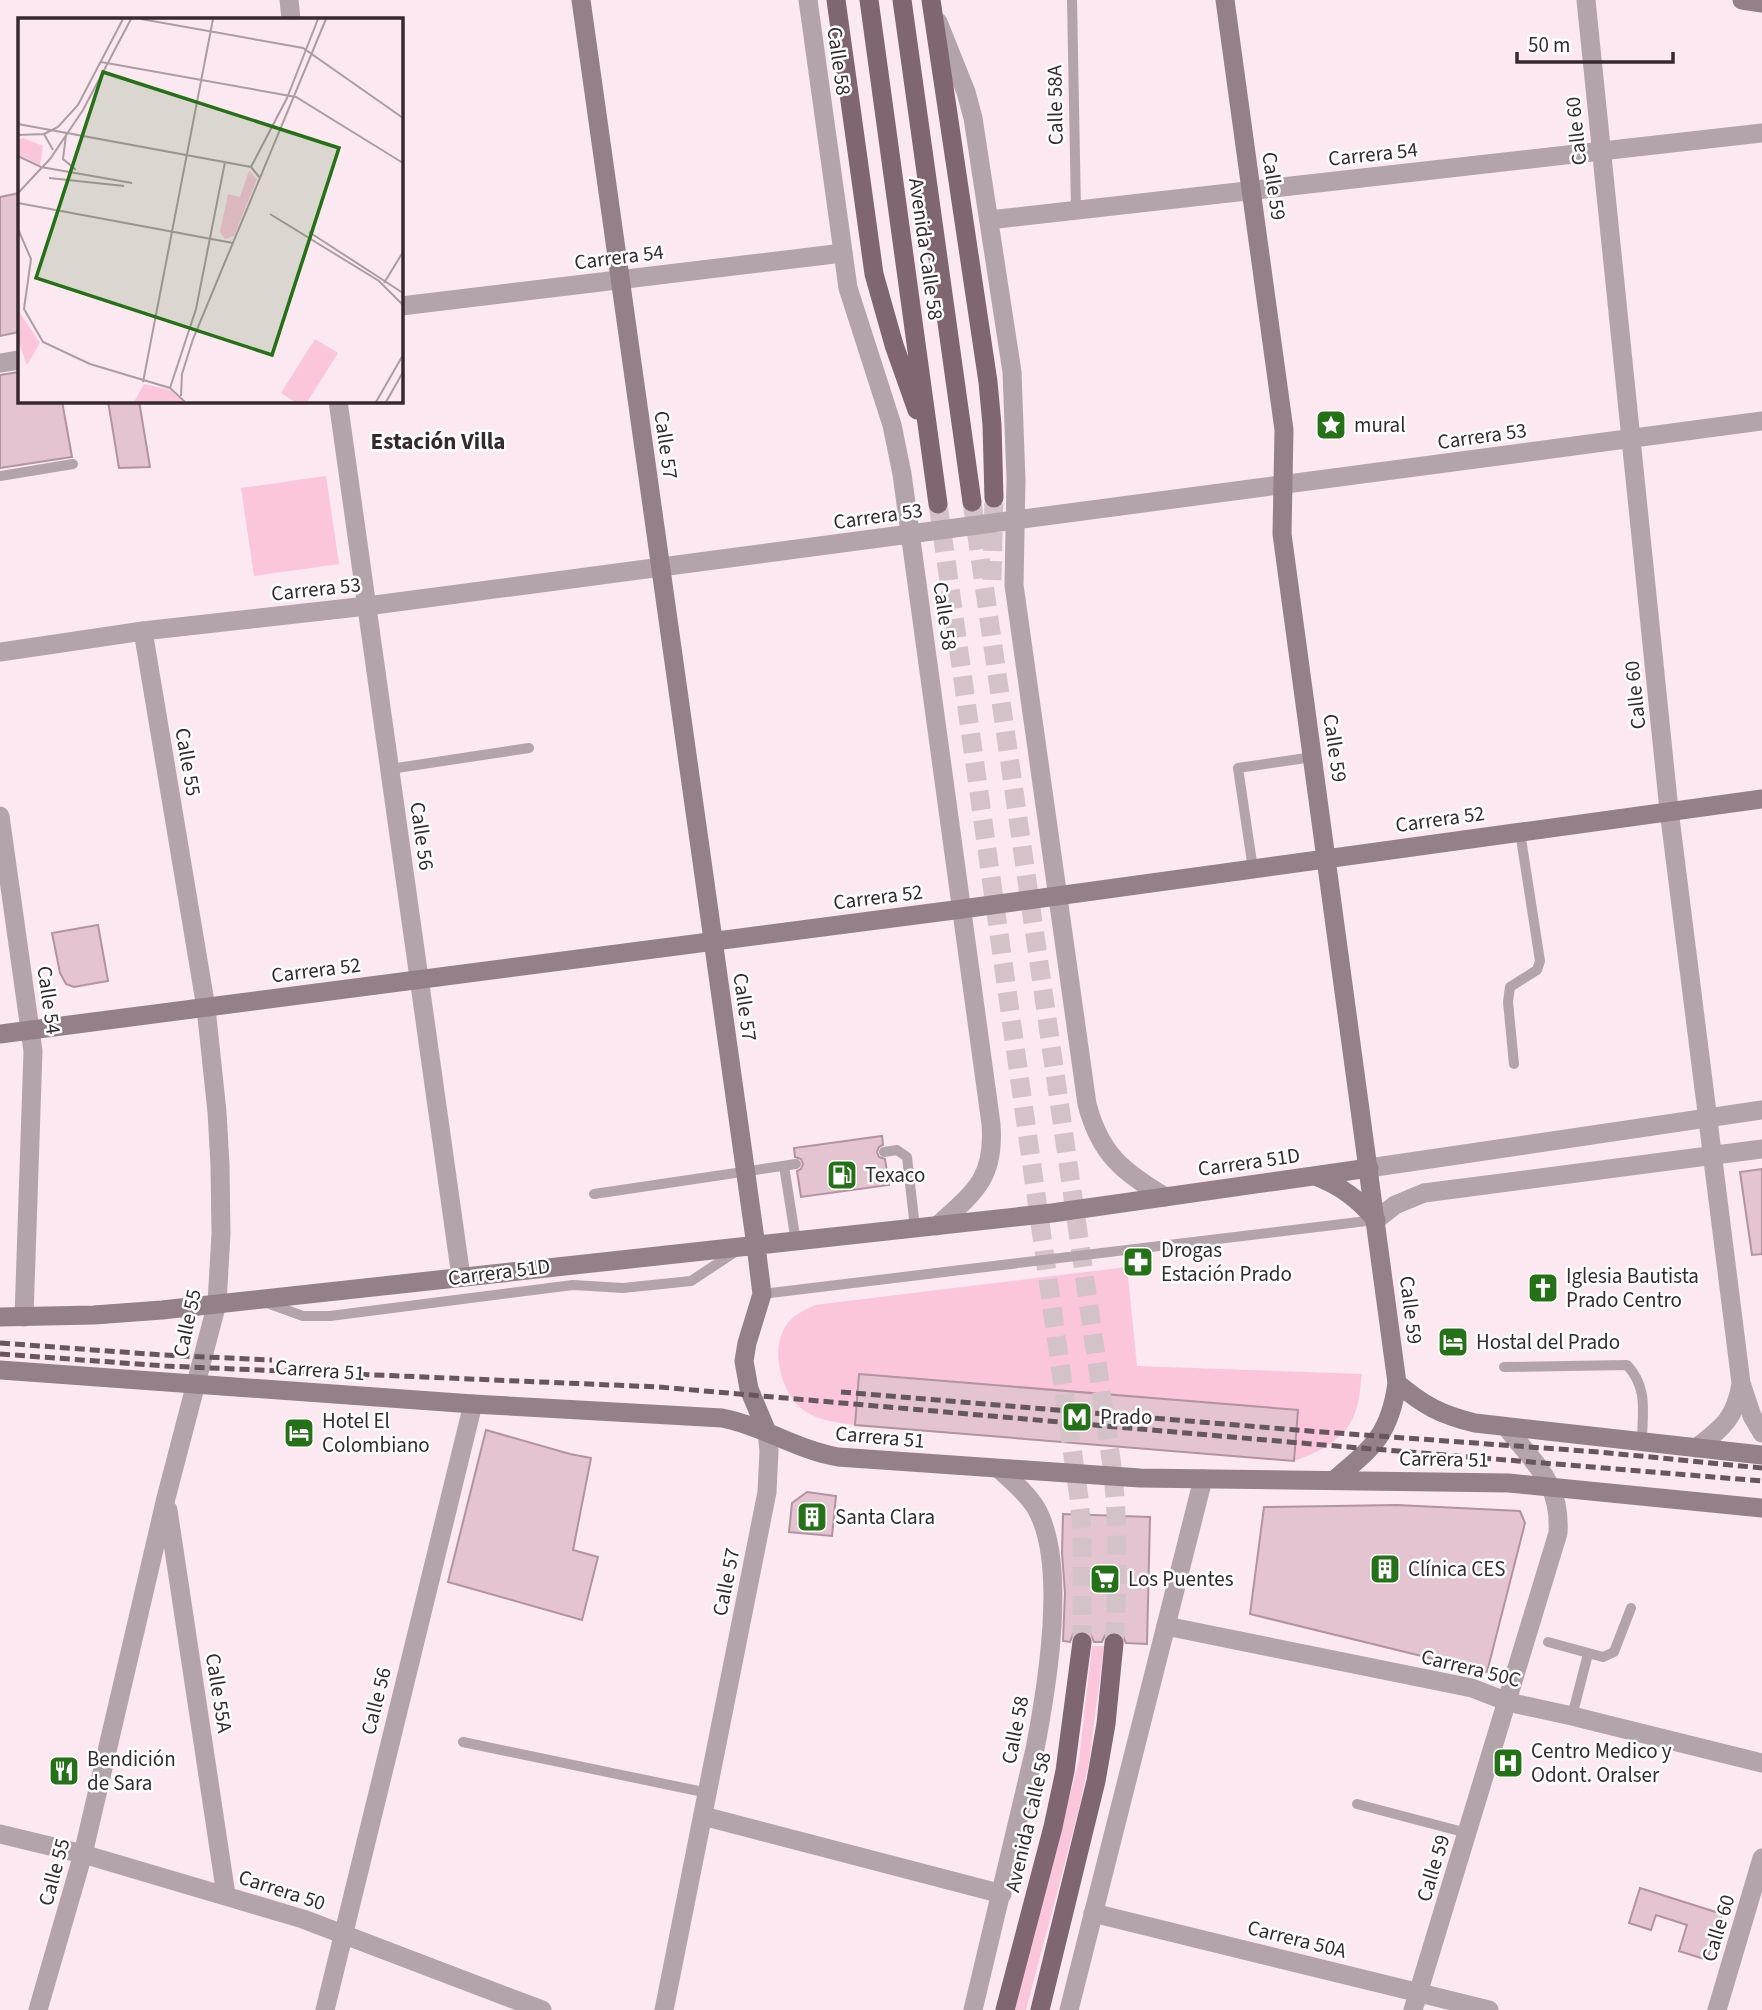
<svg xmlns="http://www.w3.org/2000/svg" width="1762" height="2010" font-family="'Source Sans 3',sans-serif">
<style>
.green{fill:#fbc5dc}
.building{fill:#e4c4d1;stroke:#b293a0;stroke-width:2}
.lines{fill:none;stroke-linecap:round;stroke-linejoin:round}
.primary-tunnel{stroke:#d4c2c9;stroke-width:19;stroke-dasharray:19 10;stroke-linecap:butt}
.service{stroke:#b2a4aa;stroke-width:10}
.minor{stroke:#b2a4aa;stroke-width:19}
.tertiary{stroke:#b2a4aa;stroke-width:19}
.secondary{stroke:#948088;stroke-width:19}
.primary{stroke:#7f6670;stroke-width:19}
.rail{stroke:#65575d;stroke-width:5;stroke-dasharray:10 5;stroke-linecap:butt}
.labels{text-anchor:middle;stroke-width:5;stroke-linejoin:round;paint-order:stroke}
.street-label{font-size:21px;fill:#362a2f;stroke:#fff}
.poi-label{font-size:21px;fill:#362a2f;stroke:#fff;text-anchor:start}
.neighbourhood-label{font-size:23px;font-weight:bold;fill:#362a2f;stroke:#fff}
.inset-road{fill:none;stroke:#ad9ca3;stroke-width:2}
.view{fill:#247117;fill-opacity:0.15;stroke:#247117;stroke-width:3.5}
.inset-edge{fill:none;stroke:#362a2f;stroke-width:3.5}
</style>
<rect width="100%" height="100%" fill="#fce8f0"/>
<path class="green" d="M326,476L339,564L254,576L241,488Z
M1127,1267L1137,1366L1362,1374C1360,1386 1360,1401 1355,1413C1345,1440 1319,1452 1294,1461L855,1425C836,1422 818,1421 802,1409C780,1391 769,1347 788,1323C795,1314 805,1310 815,1305Z
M1092,1646H1104L1089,1762L1078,1813L1026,2010H1014L1079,1760Z"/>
<path class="building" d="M19,193V332L0,336V197Z
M19,372V401H62L72,457L0,468V375Z
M108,401H139L150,467L119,468Z
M98,925L108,981L74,987L66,984L60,973L52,933Z
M882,1136L883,1145L879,1147L877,1152L879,1157L885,1159L889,1185L801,1197L797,1171L801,1169L803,1164L801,1159L795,1157L794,1148Z
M1762,1169V1254L1752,1255L1740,1172Z
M859,1374L1298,1410L1294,1461L855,1425Z
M486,1430L570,1454L591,1458L573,1550L598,1557L582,1620L448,1582Z
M807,1492L836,1496L832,1536L789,1532L792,1503Z
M1397,1505L1520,1511L1525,1523L1487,1672L1250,1614L1264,1507Z
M1063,1514L1150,1517L1147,1644L1126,1643L1122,1634L1115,1631L1105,1635L1102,1642H1094L1090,1633L1083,1630L1073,1634L1070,1642L1063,1641L1065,1593L1062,1553Z
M1640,1888L1722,1914L1707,1960L1679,1951L1687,1925L1656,1915L1651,1930L1629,1923Z"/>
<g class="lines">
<path class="primary-tunnel" d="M972,502L1112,1466C1119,1525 1118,1584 1114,1643
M938,504L1079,1498L1082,1530V1642
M992,580L994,498"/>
<path class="service" d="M1072,0L1076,210
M0,476L73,464
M390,769L529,748
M1253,869L1238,768L1313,757
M1514,1064L1508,1002L1510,987L1537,970L1540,961L1520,832
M884,1152L897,1150L907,1157L915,1228
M784,1166L796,1242
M594,1194L796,1164
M762,1294L1375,1220
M267,1303L303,1316H330L573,1285L623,1288L691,1281L735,1252
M1504,1367L1627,1365C1649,1389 1642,1413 1642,1442
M1548,1642L1603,1657L1614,1652L1631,1608
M1572,1716L1588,1654
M463,1742L708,1793
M1357,1804L1467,1833"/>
<path class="minor" d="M289,0L291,19
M1586,0L1669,810L1741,1383L1752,1416L1762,1433
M989,220L1762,133
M401,306L843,253
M0,363L19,360
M338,401L461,1277
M0,816L33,1051L24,1317
M1696,1448C1723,1427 1735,1419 1741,1384
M168,1510L226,1895
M1166,1626L1472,1688L1508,1702L1572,1716L1762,1763
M703,1816L1002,1894
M1093,1913L1489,2010
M38,2010L83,1854L166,1498L217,1303L221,1234L220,1165L217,1112L206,1008L143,631
M325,2010L473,1404
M1717,2010L1762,1858"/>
<path class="tertiary" d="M808,0L848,288L892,425L902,474L991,1124C995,1178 975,1192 937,1226
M938,22L966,92L973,118L1012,372L1016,480L1014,585L1087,1104C1100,1154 1122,1171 1165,1197
M0,652L143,631L367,606L1762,421
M1369,1168L1762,1110
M1376,1220L1395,1205L1424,1193L1762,1149
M0,1834L83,1854L303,1919L542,2010
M664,2010L767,1492L769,1451L767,1432
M973,2010L1035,1749C1047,1687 1068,1564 1036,1508C1027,1493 1012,1481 999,1469
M1069,2010L1203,1479
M1413,2010L1558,1533C1561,1483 1536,1466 1507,1428"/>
<path class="secondary" d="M581,0L756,1246L762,1294L747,1343L744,1361L749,1389L767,1432
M1225,0L1284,430L1282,534L1397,1383C1390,1435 1372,1448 1334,1480
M1742,0L1762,3
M0,1034L962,909L1762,799
M1315,1176C1341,1186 1358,1199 1376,1220
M0,1317L94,1315L162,1310L1052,1213L1369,1168
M0,1370L473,1404L722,1418C763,1426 797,1450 838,1457L1140,1478L1509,1483L1762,1508
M1397,1383C1423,1405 1441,1415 1475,1423L1762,1455"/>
<path class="primary" d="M836,0L874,274L894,345L917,410
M869,0L938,504
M902,0L972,502
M931,0L988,382L992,425L994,498
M1005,2010L1053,1827L1065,1771L1082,1642
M1040,2010L1096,1781L1106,1724L1114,1643"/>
<path class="rail" d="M0,1343L162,1355L272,1360
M0,1354L165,1366L659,1387L1312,1444L1762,1481
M841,1392L1309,1431L1599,1452L1762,1468"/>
</g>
<defs>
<g id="sight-square" transform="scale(1.575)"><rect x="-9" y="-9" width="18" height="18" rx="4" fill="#247117" stroke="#fff"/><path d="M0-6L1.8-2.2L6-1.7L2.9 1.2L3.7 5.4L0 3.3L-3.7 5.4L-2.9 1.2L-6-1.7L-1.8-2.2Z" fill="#fff"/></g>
<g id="fuel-square" transform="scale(1.575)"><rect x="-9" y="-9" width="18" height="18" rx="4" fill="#247117" stroke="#fff"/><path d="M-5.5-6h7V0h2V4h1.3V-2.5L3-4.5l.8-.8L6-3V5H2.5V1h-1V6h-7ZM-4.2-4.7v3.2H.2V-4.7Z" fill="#fff"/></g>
<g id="pharmacy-square" transform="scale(1.575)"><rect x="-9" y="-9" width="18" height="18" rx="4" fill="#247117" stroke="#fff"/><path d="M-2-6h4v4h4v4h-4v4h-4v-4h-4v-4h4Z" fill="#fff"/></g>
<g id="church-square" transform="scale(1.575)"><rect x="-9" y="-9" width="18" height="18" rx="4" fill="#247117" stroke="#fff"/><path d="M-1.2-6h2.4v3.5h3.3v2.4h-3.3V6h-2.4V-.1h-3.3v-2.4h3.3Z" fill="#fff"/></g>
<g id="hotel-square" transform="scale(1.575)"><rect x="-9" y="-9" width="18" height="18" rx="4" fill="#247117" stroke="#fff"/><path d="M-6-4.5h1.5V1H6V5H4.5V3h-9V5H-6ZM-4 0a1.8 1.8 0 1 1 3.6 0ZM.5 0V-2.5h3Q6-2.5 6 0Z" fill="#fff"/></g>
<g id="metro-square" transform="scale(1.575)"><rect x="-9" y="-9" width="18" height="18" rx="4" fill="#247117" stroke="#fff"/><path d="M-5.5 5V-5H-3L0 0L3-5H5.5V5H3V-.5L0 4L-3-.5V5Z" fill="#fff"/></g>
<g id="building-square" transform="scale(1.575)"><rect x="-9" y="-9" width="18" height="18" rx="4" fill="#247117" stroke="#fff"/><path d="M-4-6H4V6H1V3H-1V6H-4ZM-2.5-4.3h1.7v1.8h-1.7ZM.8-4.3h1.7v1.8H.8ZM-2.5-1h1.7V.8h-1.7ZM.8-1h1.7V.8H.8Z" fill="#fff"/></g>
<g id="supermarket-square" transform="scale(1.575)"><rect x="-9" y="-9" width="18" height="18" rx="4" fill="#247117" stroke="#fff"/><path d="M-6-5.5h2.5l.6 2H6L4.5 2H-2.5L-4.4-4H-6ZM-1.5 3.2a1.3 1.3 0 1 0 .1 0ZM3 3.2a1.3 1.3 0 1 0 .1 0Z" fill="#fff"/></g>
<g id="hospital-square" transform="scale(1.575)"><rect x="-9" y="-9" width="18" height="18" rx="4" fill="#247117" stroke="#fff"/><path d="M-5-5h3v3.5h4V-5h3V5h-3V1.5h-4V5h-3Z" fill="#fff"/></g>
<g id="restaurant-square" transform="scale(1.575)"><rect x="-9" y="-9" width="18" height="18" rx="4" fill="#247117" stroke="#fff"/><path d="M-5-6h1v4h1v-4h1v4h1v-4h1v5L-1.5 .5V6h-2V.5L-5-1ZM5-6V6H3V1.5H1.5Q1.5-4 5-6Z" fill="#fff"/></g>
</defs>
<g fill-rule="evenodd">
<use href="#sight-square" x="1331" y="425"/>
<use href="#fuel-square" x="842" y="1175"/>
<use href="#pharmacy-square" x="1138" y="1262"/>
<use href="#church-square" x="1543" y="1288"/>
<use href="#hotel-square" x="1453" y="1342"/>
<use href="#metro-square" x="1077" y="1417"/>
<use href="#hotel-square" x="299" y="1433"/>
<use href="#building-square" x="812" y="1517"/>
<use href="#building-square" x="1385" y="1569"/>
<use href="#supermarket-square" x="1105" y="1579"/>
<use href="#hospital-square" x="1508" y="1763"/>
<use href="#restaurant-square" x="64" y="1771"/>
</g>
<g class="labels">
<g class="street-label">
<text transform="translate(839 61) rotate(82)" y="7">Calle 58</text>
<text transform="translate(1055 105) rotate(-91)" y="7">Calle 58A</text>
<text transform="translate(1576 131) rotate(-96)" y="7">Calle 60</text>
<text transform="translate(1373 154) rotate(-6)" y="7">Carrera 54</text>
<text transform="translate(1274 186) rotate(82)" y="7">Calle 59</text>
<text transform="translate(926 249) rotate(82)" y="7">Avenida Calle 58</text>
<text transform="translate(619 257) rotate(-7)" y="7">Carrera 54</text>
<text transform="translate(1482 436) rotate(-8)" y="7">Carrera 53</text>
<text transform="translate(666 445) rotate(82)" y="7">Calle 57</text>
<text transform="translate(878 516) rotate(-8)" y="7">Carrera 53</text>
<text transform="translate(316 589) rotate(-6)" y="7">Carrera 53</text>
<text transform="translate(945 616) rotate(82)" y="7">Calle 58</text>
<text transform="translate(1635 695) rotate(-96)" y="7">Calle 60</text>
<text transform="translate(1335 748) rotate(82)" y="7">Calle 59</text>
<text transform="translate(188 762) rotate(80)" y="7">Calle 55</text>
<text transform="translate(1440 819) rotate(-8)" y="7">Carrera 52</text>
<text transform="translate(422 836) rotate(82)" y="7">Calle 56</text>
<text transform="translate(878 897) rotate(-7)" y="7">Carrera 52</text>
<text transform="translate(316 970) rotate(-7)" y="7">Carrera 52</text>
<text transform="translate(49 1000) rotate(82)" y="7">Calle 54</text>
<text transform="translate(745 1007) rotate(82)" y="7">Calle 57</text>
<text transform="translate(1249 1162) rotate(-8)" y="7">Carrera 51D</text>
<text transform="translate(499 1272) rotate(-7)" y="7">Carrera 51D</text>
<text transform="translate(1411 1310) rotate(83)" y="7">Calle 59</text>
<text transform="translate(187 1323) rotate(-78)" y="7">Calle 55</text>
<text transform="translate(320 1370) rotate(4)" y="7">Carrera 51</text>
<text transform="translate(880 1437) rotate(5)" y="7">Carrera 51</text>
<text transform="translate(1444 1459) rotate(1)" y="7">Carrera 51</text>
<text transform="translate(726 1582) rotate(-79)" y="7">Calle 57</text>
<text transform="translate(1471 1668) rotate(14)" y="7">Carrera 50C</text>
<text transform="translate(219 1693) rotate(81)" y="7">Calle 55A</text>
<text transform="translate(376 1701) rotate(-76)" y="7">Calle 56</text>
<text transform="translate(1015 1730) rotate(-79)" y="7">Calle 58</text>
<text transform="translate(1028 1822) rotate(-77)" y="7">Avenida Calle 58</text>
<text transform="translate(1433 1868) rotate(-73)" y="7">Calle 59</text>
<text transform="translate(54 1872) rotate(-75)" y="7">Calle 55</text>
<text transform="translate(282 1890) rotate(18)" y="7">Carrera 50</text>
<text transform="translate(1718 1928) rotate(-73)" y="7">Calle 60</text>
<text transform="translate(1297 1939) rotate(14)" y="7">Carrera 50A</text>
</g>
<g class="poi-label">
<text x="1354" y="432">mural</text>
<text x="865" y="1182">Texaco</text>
<text x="1161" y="1257">Drogas<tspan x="1161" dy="24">Estación Prado</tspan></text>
<text x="1566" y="1283">Iglesia Bautista<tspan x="1566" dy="24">Prado Centro</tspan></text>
<text x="1476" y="1349">Hostal del Prado</text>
<text x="1100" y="1424">Prado</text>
<text x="322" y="1428">Hotel El<tspan x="322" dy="24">Colombiano</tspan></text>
<text x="835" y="1524">Santa Clara</text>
<text x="1408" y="1576">Clínica CES</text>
<text x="1128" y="1586">Los Puentes</text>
<text x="1531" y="1758">Centro Medico y<tspan x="1531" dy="24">Odont. Oralser</tspan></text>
<text x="87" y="1766">Bendición<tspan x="87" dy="24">de Sara</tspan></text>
</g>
<g class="neighbourhood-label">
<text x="438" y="449">Estación Villa</text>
</g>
</g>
<g transform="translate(18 18)">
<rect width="385" height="385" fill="#fce8f0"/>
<path d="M5,120L25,128L22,147L0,136V122ZM231,153L239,161L216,218L207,221L202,214L210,176L222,179ZM0,292L22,325L9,347L0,322ZM297,321L320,335L289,384H277L263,375ZM126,366L152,372L165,384H116Z" fill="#fbc5dc"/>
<path class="inset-road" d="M123,1L285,30L385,100M83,44L278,79L385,145M0,106L233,149L242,160M26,116L40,109L60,87L105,1M0,117L26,116L35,132M48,117L45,141L58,152M0,138L23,149L114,165M233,149L269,80L300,1M31,160L106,168M0,175L32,141L65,92L113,1M0,185L215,225M252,196L361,263L385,287M0,211L13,241L6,291L25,324L72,346L152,370L167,384M291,214L385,275M366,265L385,234M125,364L195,1M152,370L178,291L207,144M163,378L164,356L175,321L308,1M358,384L385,337M368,384L385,354"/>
<path class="view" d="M85,54L321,130L254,337L18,260Z"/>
<rect width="385" height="385" class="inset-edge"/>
</g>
<path d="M1517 52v10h156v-10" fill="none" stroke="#362a2f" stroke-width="3.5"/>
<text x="1528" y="52" font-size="21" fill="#362a2f" stroke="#ffffff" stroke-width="5" paint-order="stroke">50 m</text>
</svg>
